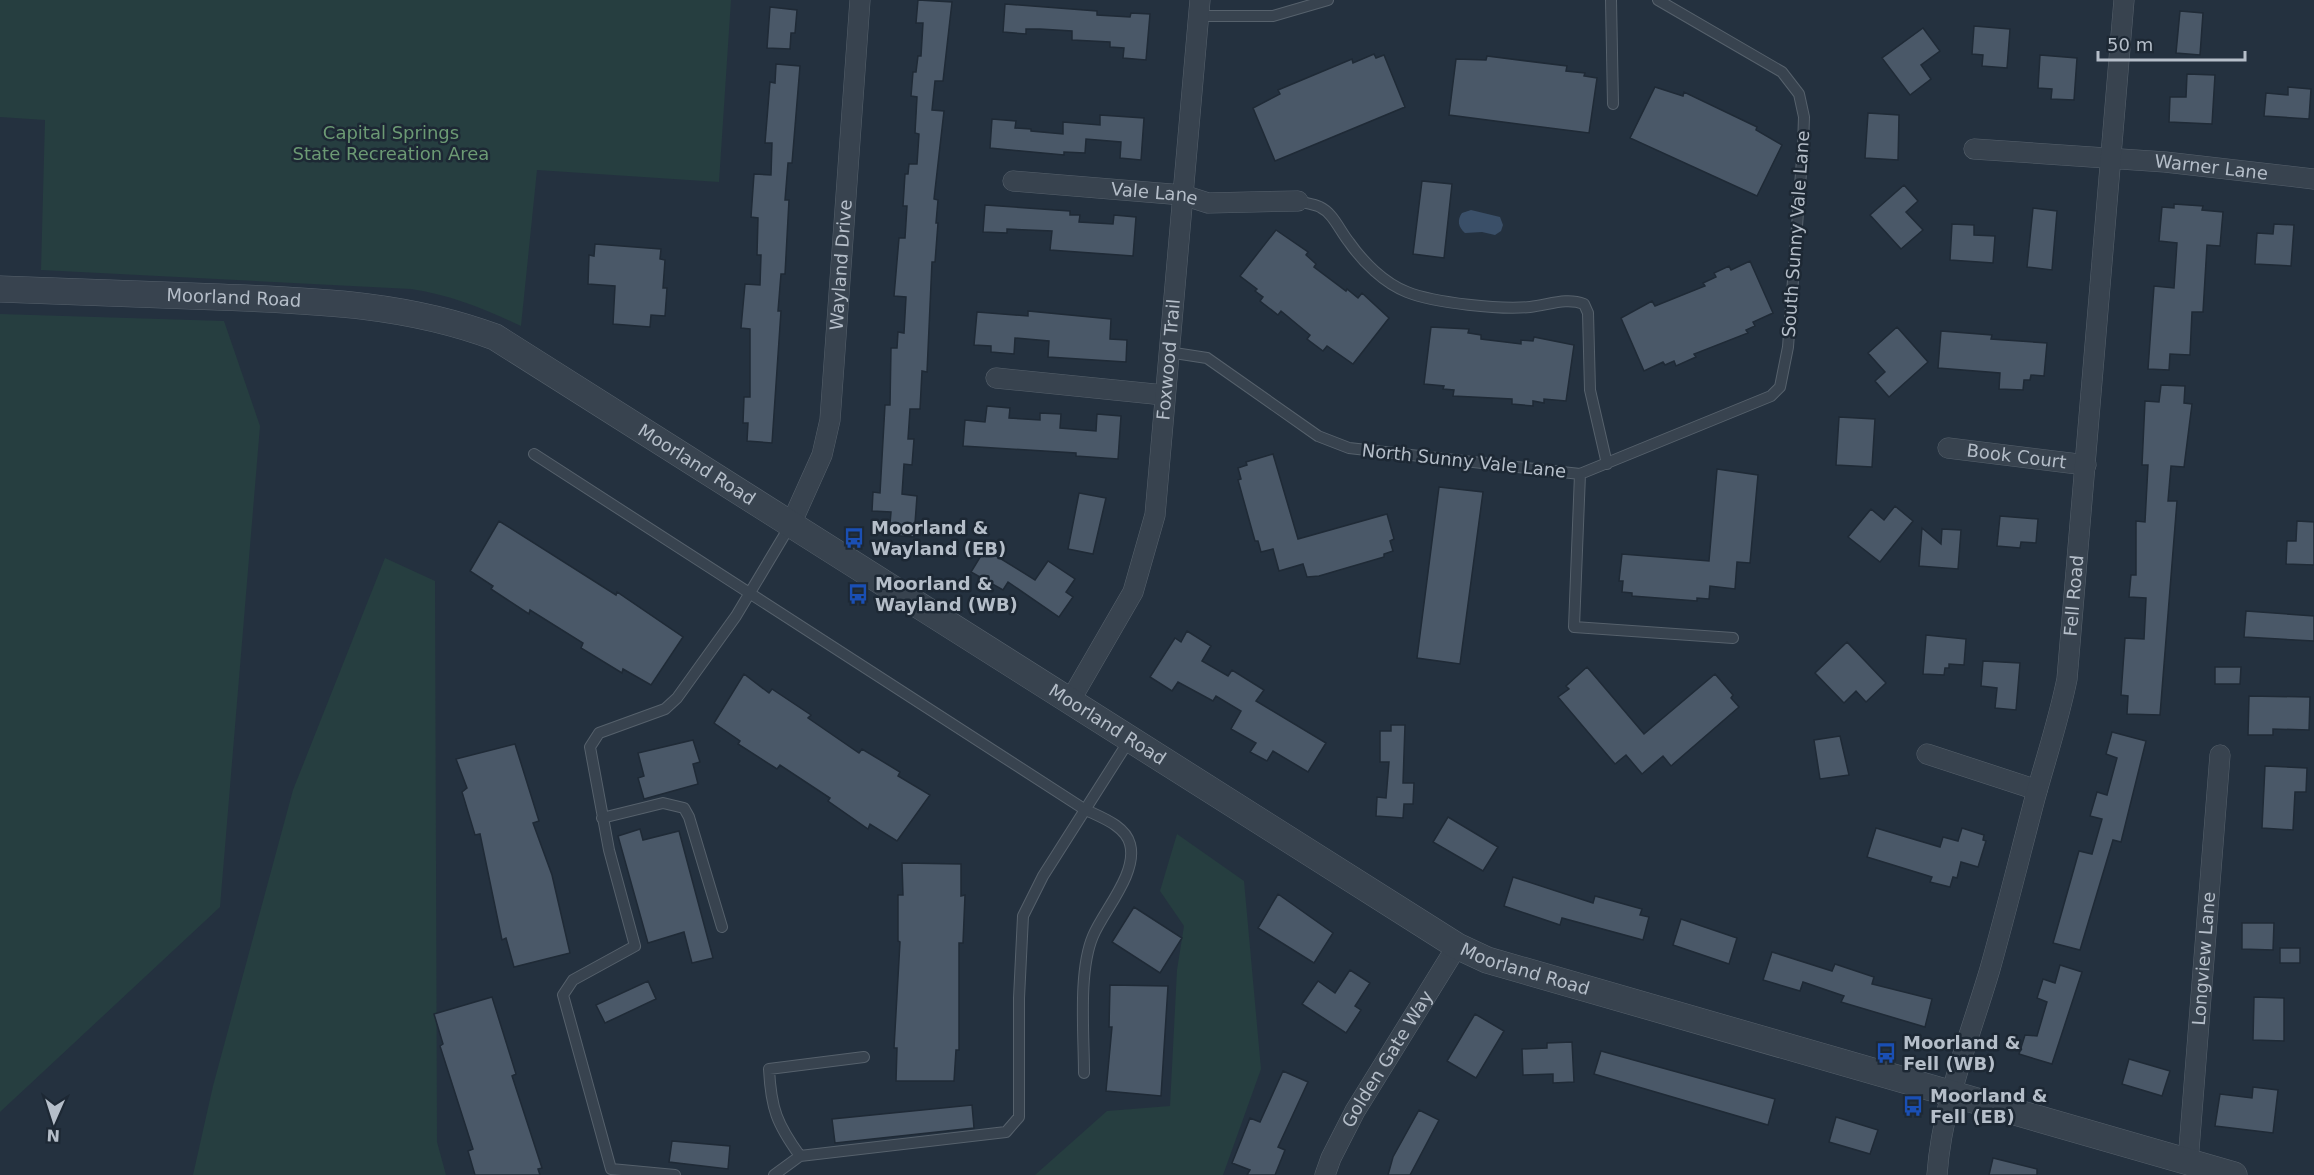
<svg xmlns="http://www.w3.org/2000/svg" width="2314" height="1175" font-family="'DejaVu Sans',sans-serif">
<style>
.green{fill:#263e40}
.water{fill:#3a4f68}
.building{fill:#4a5868;stroke:#1f2a36;stroke-width:1.5}
.lines{fill:none;stroke-linecap:round;stroke-linejoin:round}
.service-casing{stroke:#56616c;stroke-width:12}
.minor-casing{stroke:#56616c;stroke-width:21}
.tertiary-casing{stroke:#56616c;stroke-width:27}
.service{stroke:#38434f;stroke-width:10}
.minor{stroke:#38434f;stroke-width:20}
.tertiary{stroke:#38434f;stroke-width:26}
.labels{text-anchor:middle;stroke-width:5;stroke-linejoin:round;paint-order:stroke}
.park-label{font-size:18px;fill:#6c9a74;stroke:#1d2834}
.street-label{font-size:18px;fill:#b5bec9;stroke:#1d2834}
.poi-label{font-size:18px;font-weight:bold;fill:#b5bec9;stroke:#1d2834;text-anchor:start}
</style>
<rect width="100%" height="100%" fill="#24313f"/>
<path class="green" d="M0,0H731L719,182L537,170L521,326C485,309 451,295 411,289L41,270L45,120L0,117Z
M0,314L224,321L260,426L220,907L0,1112Z
M385,558L435,581L437,1142L446,1175H193L213,1086L293,790Z
M1177,834L1244,881L1261,1069L1223,1175H1035L1107,1111L1170,1106L1177,970L1184,926L1160,891Z"/>
<path class="water" d="M1471,210L1500,217L1503,225L1501,231L1495,235L1482,232L1465,233C1458,227 1457,220 1462,213Z"/>
<path class="building" d="M918,0L952,2L943,81H935L932,110L944,111L934,199L938,200L936,223H938L935,262H932L927,372L922,371L920,409H910L908,439H914L912,465L904,464L902,494L917,496L914,537L889,535L891,512L872,511L873,492L880,493L885,405H890L891,348H897L898,332L904,333L906,297L894,296L899,238H905L907,206H903L905,174H908L909,164H917L919,134L915,133L917,97L911,96L913,72H916L918,56H921L923,23H916Z
M1005,4L1097,11V15L1130,17L1131,13L1150,14L1146,60L1123,58L1124,48L1110,47V42L1072,40V31L1040,29H1026V34L1003,32Z
M770,7L797,10L795,33H791L790,49L767,48Z
M2180,11L2203,13L2200,55L2176,53Z
M1974,26L2010,29L2007,68L1982,66L1983,55L1972,54Z
M1923,28L1940,51L1921,65L1931,79L1910,95L1882,58Z
M1374,54L1376,58L1384,55L1405,107L1275,161L1253,108L1280,94L1278,90L1352,59L1353,63Z
M2040,55L2077,58L2074,100L2051,99L2052,89L2038,88Z
M1487,56L1567,66L1566,71L1585,73L1584,76L1597,78L1589,133L1449,115L1456,59L1486,60Z
M776,64L800,66L792,163H788L785,200H789L785,274H781L778,311H781L772,443L747,441L748,423H743L744,397H750V329L741,328L745,284L760,285L761,255H757L758,218L751,217L754,174L771,175L772,143H765L770,82L775,83Z
M2187,74L2215,75L2212,124L2169,122L2170,97H2186Z
M1655,87L1683,96L1684,92L1757,127L1756,130L1782,145L1757,196L1630,138Z
M2288,87L2311,89L2309,119L2264,116L2266,93L2288,95Z
M1868,113L1899,115L1898,160L1865,158Z
M1100,115L1144,118L1141,160L1120,158L1121,142L1086,139L1085,153L1064,152V155L990,148L992,119L1016,121L1015,128L1031,129V131L1063,134V122L1100,125Z
M1422,181L1452,184L1444,258L1413,254Z
M1904,185L1918,201L1906,212L1923,230L1901,249L1870,215Z
M2174,204L2203,206L2202,210L2223,212L2220,246L2207,245L2203,312H2192L2190,355L2170,354L2169,370L2148,369L2154,286L2174,288L2177,243L2159,241L2162,207L2174,208Z
M985,205L1070,211V215H1080L1079,222L1113,224L1114,215L1136,217L1133,256L1050,250L1052,231L1007,229V233L983,232Z
M2033,208L2057,211L2052,270L2027,267Z
M1952,224L1974,225V235L1995,236L1993,263L1950,260Z
M2274,224L2294,225L2291,266L2255,264L2257,233L2273,234Z
M1276,230L1308,252L1306,255L1316,264L1314,267L1346,291L1347,289L1358,298L1362,293L1389,318L1353,364L1327,346L1323,351L1307,339L1310,335L1281,311L1278,315L1260,301L1263,297L1255,291L1257,289L1240,276Z
M595,244L661,249L660,259L665,260L663,288H667L665,316L651,315L650,327L613,324L615,286L588,284L589,255L594,256Z
M1750,261L1773,313L1753,322L1755,326L1746,330L1748,333L1694,354L1696,357L1676,366L1674,361L1665,365L1663,362L1644,371L1621,318L1652,301L1655,306L1705,286L1703,283L1716,277L1714,273L1729,266L1731,270Z
M1028,311L1111,319L1110,339L1127,340L1126,362L1048,357L1049,341L1015,338L1014,354L991,352V346L974,345L977,312L1028,316Z
M1431,327L1469,329L1468,333L1481,335V339L1521,344V340L1533,341L1534,337L1574,345L1566,401L1544,399V403L1533,401V406L1512,404V399L1453,396L1454,390L1443,389L1444,386L1424,384Z
M1897,327L1928,362L1889,397L1875,381L1885,372L1868,353Z
M1941,331L1992,335L1991,339L2047,343L2044,376L2031,375L2030,380H2024L2023,390L1999,389L2000,373L1938,368Z
M2161,385L2185,386L2184,403L2192,404L2184,467L2171,466L2168,501H2177L2160,715L2127,714L2128,696L2121,695L2125,638L2144,639L2146,598L2129,597L2131,575H2136V521L2145,522L2148,465H2142L2145,401L2159,402Z
M987,406L1010,408L1009,418L1040,420V413L1061,414L1060,428L1096,431L1097,414L1121,416L1118,459L1076,456V453L963,446L965,420L985,422Z
M1839,417L1875,419L1872,467L1836,465Z
M1273,454L1298,539L1387,514L1394,539L1390,541L1393,551L1384,554V557L1319,576L1307,577L1303,564L1279,571L1273,549L1261,552L1258,541H1255L1238,480L1241,479L1238,468L1247,465L1246,462Z
M1717,469L1758,475L1750,563L1737,562L1735,589L1710,586L1709,599L1697,598V601L1632,596V593L1622,592L1623,581H1619L1622,554L1709,561Z
M1439,487L1483,492L1460,664L1417,658Z
M1079,493L1106,498L1093,554L1068,549Z
M1895,506L1913,521L1880,562L1848,537L1871,509L1884,520Z
M2000,516L2038,519L2036,543L2021,542L2020,548L1997,546Z
M499,521L616,595L617,592L683,637L651,685L623,669L622,673L581,648L583,643L530,610L529,614L491,589L493,586L470,571Z
M2297,521L2314,522V565L2286,564L2287,541H2296Z
M1922,528L1941,544L1942,529L1961,530L1958,569L1919,566Z
M985,549L1035,580L1048,561L1075,579L1066,592L1073,597L1059,617L1008,582L1003,590L971,572Z
M2246,611L2314,616V641L2244,637Z
M1187,631L1211,646L1202,661L1228,676L1232,670L1264,690L1256,701L1326,743L1308,772L1273,751L1267,761L1250,752L1256,743L1231,729L1241,711L1216,696L1213,701L1178,682L1172,691L1150,677L1175,638L1181,642Z
M1926,635L1966,639L1964,665L1949,664V668H1945L1944,675L1923,674Z
M1847,642L1886,683L1866,702L1856,691L1844,703L1815,673Z
M1983,661L2020,663L2016,710L1995,708L1997,688L1981,686Z
M1587,667L1644,734L1715,674L1733,695L1731,698L1739,707L1671,766L1663,756L1642,774L1626,755L1615,764L1558,697L1569,689L1566,686Z
M2215,667H2241L2240,684H2215Z
M744,674L769,693L772,689L811,715L808,718L859,753L862,749L900,772L898,776L930,795L897,841L870,824L868,829L828,801L830,798L780,765L777,769L738,744L740,741L714,723Z
M2249,696L2310,697L2309,730L2273,729V735H2248Z
M1391,725H1405L1403,783H1414L1413,804H1404L1403,818L1376,816L1377,797L1386,798L1389,762H1380V731H1391Z
M2112,732L2146,741L2121,842L2113,840L2080,950L2053,943L2079,851L2092,854L2102,819L2090,816L2097,792L2107,795L2117,758L2106,754Z
M1840,736L1849,775L1820,779L1814,740Z
M693,740L700,762L693,764L698,784L644,799L638,778L644,776L638,753Z
M515,744L539,821L533,823L552,875L570,953L514,967L506,938L502,940L480,834L475,835L462,792L467,788L456,759Z
M2265,766L2307,768L2306,792H2295L2293,830L2262,828Z
M1448,817L1498,847L1483,871L1433,842Z
M1876,828L1940,847L1943,837L1958,841L1962,828L1984,835L1983,840L1986,841L1978,867L1961,862L1957,878L1953,877L1950,887L1930,882L1932,877L1867,857Z
M640,829L643,840L679,831L713,958L692,963L684,932L648,943L618,836Z
M902,863L961,864V896L965,895L963,943H959V1050H956L954,1081H896L897,1048H894L900,942L898,941V895H903Z
M1513,877L1593,903L1595,896L1642,909L1640,915L1649,917L1643,940L1562,918L1560,925L1504,906Z
M1278,894L1333,933L1314,963L1258,928Z
M1134,907L1182,938L1160,973L1112,942Z
M1681,919L1737,938L1729,964L1673,945Z
M2242,923H2274L2273,950L2242,949Z
M2280,948H2300V963H2280Z
M1772,952L1832,971L1835,964L1874,977L1872,984L1932,999L1925,1027L1841,1002L1844,996L1803,982L1800,991L1763,980Z
M2060,965L2082,972L2052,1064L2019,1054L2025,1035L2037,1036L2047,1002L2037,998L2043,979L2055,983Z
M1350,970L1370,983L1355,1006L1361,1010L1346,1033L1302,1004L1318,981L1335,993Z
M648,981L656,999L605,1023L596,1005Z
M1110,985L1168,986L1161,1096L1106,1091L1112,1027H1109Z
M492,997L516,1074L512,1076L542,1168L538,1169L540,1175H475L468,1151L473,1149L440,1046L443,1044L434,1014Z
M2254,997L2284,998V1041L2253,1040Z
M1475,1014L1504,1031L1476,1078L1447,1061Z
M1572,1042L1574,1082L1553,1083V1074L1523,1075L1522,1049L1547,1048V1043Z
M1601,1051L1775,1099L1768,1125L1594,1074Z
M2129,1059L2170,1071L2162,1096L2122,1084Z
M1283,1071L1308,1082L1278,1147L1285,1150L1275,1175H1247L1250,1170L1232,1163L1250,1118L1260,1122Z
M2253,1087L2278,1090L2273,1133L2215,1126L2220,1094L2252,1098Z
M972,1105L974,1128L835,1143L832,1119Z
M1419,1110L1439,1120L1410,1175H1388L1393,1157Z
M1836,1117L1878,1130L1870,1154L1829,1142Z
M672,1141L730,1146L728,1169L669,1162Z
M1993,1158L2037,1169V1175H1989Z"/>
<g class="lines">
<g class="service-casing">
<path id="service" d="M1611,0L1613,104
M1199,16H1273L1328,0
M1298,201C1305,203 1314,204 1320,207C1333,213 1340,231 1349,242C1363,262 1384,283 1407,292C1435,303 1501,310 1530,307C1549,305 1566,297 1584,304L1588,313L1590,390L1607,464
M1168,352L1207,358L1318,436L1349,448L1580,474L1771,396L1780,387L1788,347L1803,146L1804,117L1799,94L1782,72L1658,0
M534,454L1084,809C1100,817 1125,825 1130,844C1138,873 1104,910 1093,936C1078,971 1084,1034 1084,1073
M1580,474L1574,627L1733,638
M602,818L663,803L684,808L689,817L722,927
M800,1156C777,1124 771,1109 769,1069L864,1057
M675,1175L611,1169L563,995L573,980L635,946L609,850L590,747L599,733L665,709L677,698L736,616L791,524
M774,1175L800,1156L1006,1132L1019,1117V998L1023,916L1043,876L1130,739"/>
</g>
<g class="minor-casing">
<g id="minor">
<path id="s1" d="M1974,149L2165,162L2314,179"/>
<path id="s2" d="M1013,181L1183,195L1208,203L1298,201"/>
<path d="M996,378L1164,395"/>
<path id="s3" d="M1948,448L2086,465"/>
<path id="s4" d="M791,524L822,455L830,420L860,0"/>
<path id="s5" d="M1070,701L1133,592L1155,515L1200,0"/>
<path d="M1927,754L2037,790"/>
<path id="s6" d="M2188,1162L2220,755"/>
<path id="s7" d="M1325,1175L1331,1158L1355,1111L1457,946"/>
<path id="s8" d="M1937,1175C1942,1103 1970,1037 1990,969C2006,912 2020,855 2035,798C2046,758 2059,719 2067,679L2124,0"/>
</g>
</g>
<g class="tertiary-casing">
<g id="tertiary">
<path id="s9" d="M0,289C73,292 145,294 218,297C315,301 404,303 495,337L1457,946L1487,960L2234,1175"/>
</g>
</g>
<use href="#service" class="service"/>
<use href="#minor" class="minor"/>
<use href="#tertiary" class="tertiary"/>
</g>
<defs>
<g id="bus-bare" transform="scale(1.62)"><path d="M-5-6H5V4H4V6H2V4H-2V6H-4V4H-5ZM-3.5-4V0h7V-4ZM-3.5 1.2v1.5H-2V1.2ZM2 1.2v1.5H3.5V1.2Z" fill="#1a4fb4" stroke="#1d2834" stroke-width="2.5" paint-order="stroke"/></g>
</defs>
<g fill-rule="evenodd">
<use href="#bus-bare" x="854" y="538"/>
<use href="#bus-bare" x="858" y="594"/>
<use href="#bus-bare" x="1886" y="1053"/>
<use href="#bus-bare" x="1913" y="1106"/>
</g>
<g class="labels">
<g class="park-label">
<text x="391" y="139">Capital Springs<tspan x="391" dy="21">State Recreation Area</tspan></text>
</g>
<g class="street-label">
<text dy="6" stroke="none"><textPath href="#s1" startOffset="238">Warner Lane</textPath></text>
<text dy="6" stroke="none"><textPath href="#s2" startOffset="142">Vale Lane</textPath></text>
<text transform="translate(1796 234) rotate(-86)" y="6">South Sunny Vale Lane</text>
<text dy="6" stroke="none"><textPath href="#s4" startOffset="267">Wayland Drive</textPath></text>
<text dy="6" stroke="none"><textPath href="#s9" startOffset="234">Moorland Road</textPath></text>
<text dy="6" stroke="none"><textPath href="#s5" startOffset="362">Foxwood Trail</textPath></text>
<text dy="6" stroke="none"><textPath href="#s3" startOffset="69">Book Court</textPath></text>
<text transform="translate(1464 461) rotate(6)" y="6">North Sunny Vale Lane</text>
<text dy="6" stroke="none"><textPath href="#s9" startOffset="738">Moorland Road</textPath></text>
<text dy="6" stroke="none"><textPath href="#s8" startOffset="597">Fell Road</textPath></text>
<text dy="6" stroke="none"><textPath href="#s9" startOffset="1224">Moorland Road</textPath></text>
<text dy="6" stroke="none"><textPath href="#s6" startOffset="204">Longview Lane</textPath></text>
<text dy="6" stroke="none"><textPath href="#s9" startOffset="1710">Moorland Road</textPath></text>
<text dy="6" stroke="none"><textPath href="#s7" startOffset="132">Golden Gate Way</textPath></text>
</g>
<g class="poi-label">
<text x="871" y="534">Moorland &amp;<tspan x="871" dy="21">Wayland (EB)</tspan></text>
<text x="875" y="590">Moorland &amp;<tspan x="875" dy="21">Wayland (WB)</tspan></text>
<text x="1903" y="1049">Moorland &amp;<tspan x="1903" dy="21">Fell (WB)</tspan></text>
<text x="1930" y="1102">Moorland &amp;<tspan x="1930" dy="21">Fell (EB)</tspan></text>
</g>
</g>
<g transform="translate(54 1121) rotate(183)" stroke="#1d2834" stroke-width="4.5" paint-order="stroke">
<path d="M0-4.5L10 22L0 15L-10 22Z" fill="#b5bec9"/>
<text y="-9" font-size="16" font-weight="bold" text-anchor="middle" fill="#b5bec9">N</text>
</g>
<path d="M2098 51v9h147v-9" fill="none" stroke="#b5bec9" stroke-width="3"/>
<text x="2107" y="51" font-size="18" fill="#b5bec9" stroke="#1d2834" stroke-width="4.5" paint-order="stroke">50 m</text>
</svg>
